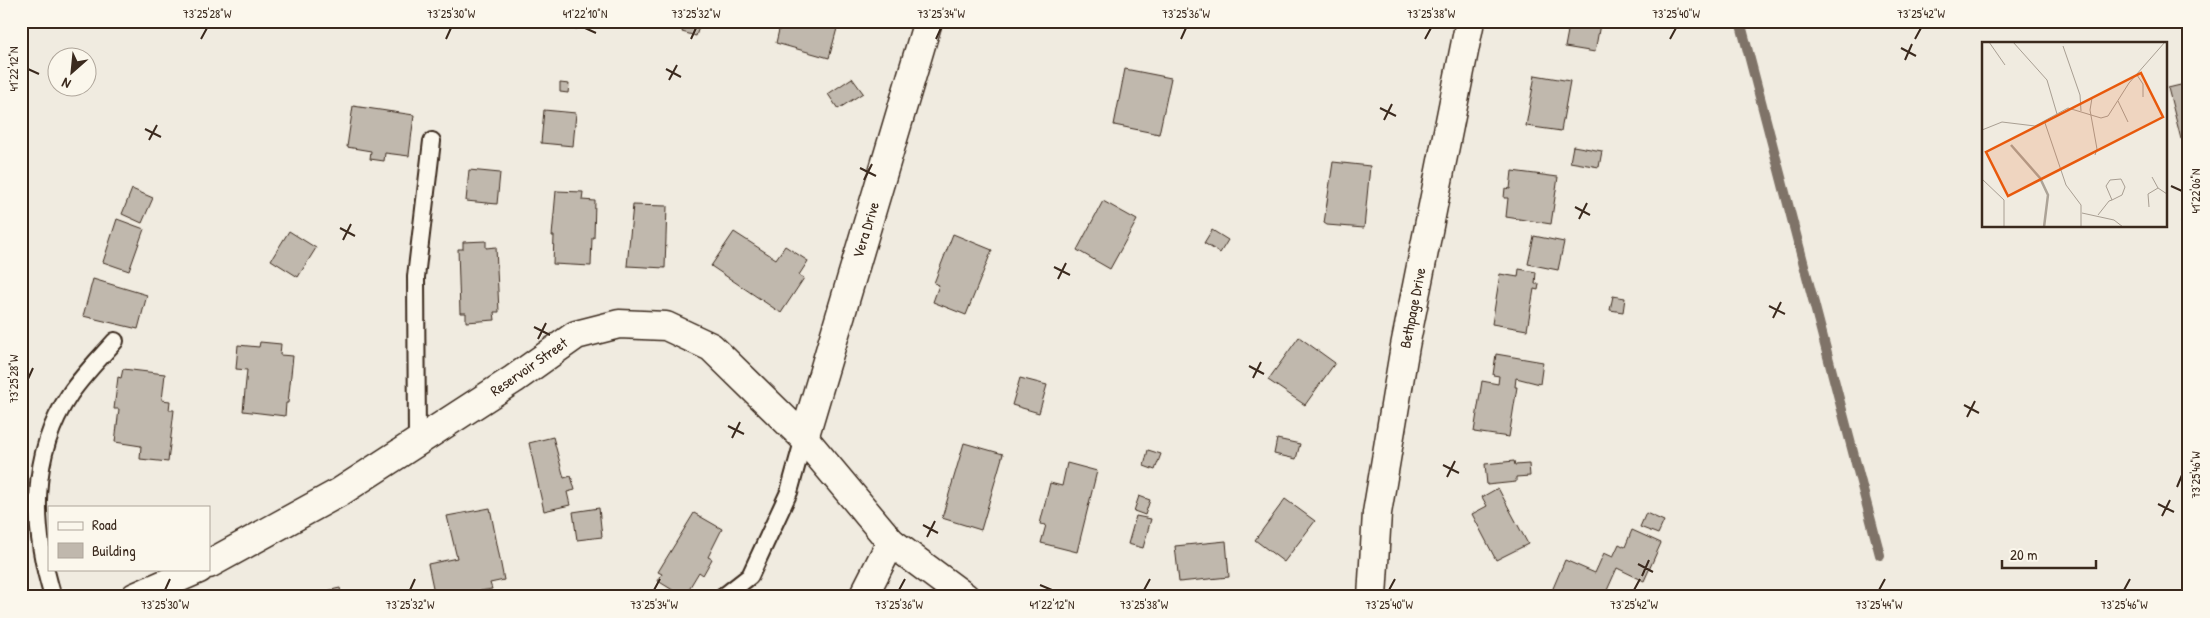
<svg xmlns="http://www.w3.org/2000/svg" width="2210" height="618" font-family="'Patrick Hand',sans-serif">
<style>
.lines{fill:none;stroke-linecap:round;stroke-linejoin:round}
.stream{stroke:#7f7367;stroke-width:10}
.building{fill:#c0b8ad;stroke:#3b2a1e}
.lane-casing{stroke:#3b2a1e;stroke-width:20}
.street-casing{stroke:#3b2a1e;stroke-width:31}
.secondary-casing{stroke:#3b2a1e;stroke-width:31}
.lane{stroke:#fbf7ec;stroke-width:16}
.street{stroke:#fbf7ec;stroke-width:28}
.secondary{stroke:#fbf7ec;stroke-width:28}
.ticks{fill:none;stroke:#3b2a1e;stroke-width:2}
.labels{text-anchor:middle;stroke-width:4;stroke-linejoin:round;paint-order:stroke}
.street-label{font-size:15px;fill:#3b2a1e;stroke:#fbf7ec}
.inset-river{fill:none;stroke:#aca397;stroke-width:2.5}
.inset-road{fill:none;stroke:#a89e92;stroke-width:1}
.view{fill:#e8590c;fill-opacity:0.15;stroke:#e8590c;stroke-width:2.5}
.inset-edge{fill:none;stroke:#3b2a1e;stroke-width:2.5}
.neatline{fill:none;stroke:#3b2a1e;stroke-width:2}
.ticks-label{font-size:12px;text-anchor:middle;fill:#3b2a1e}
</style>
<rect width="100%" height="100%" fill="#f0ebe0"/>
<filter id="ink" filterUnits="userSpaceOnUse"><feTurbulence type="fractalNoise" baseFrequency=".02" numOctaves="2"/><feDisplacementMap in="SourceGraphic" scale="10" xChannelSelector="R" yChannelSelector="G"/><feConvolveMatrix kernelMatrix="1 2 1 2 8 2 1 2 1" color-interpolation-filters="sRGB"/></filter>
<g filter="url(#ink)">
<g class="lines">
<path class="stream" d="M1740,21L1880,555"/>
</g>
<path class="building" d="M565,21H578L577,29L564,26Z
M685,21L700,24L696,36L682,32Z
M781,21H839L829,58L776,43Z
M1537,21H1585L1600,24L1595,52L1565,47L1568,31L1536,26Z
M1125,69L1171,78L1159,134L1114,125Z
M1535,75L1570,81L1561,131L1526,126Z
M852,78L863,93L838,109L828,94Z
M560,83L569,84L568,93L560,92Z
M2189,83V137L2181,139L2168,88Z
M353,106L414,115L409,156L385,153L384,161L370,159L371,151L347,147Z
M544,110L576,113L573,146L541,143Z
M1573,146L1602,151L1599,167L1570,162Z
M1333,162L1370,166L1364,228L1327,225L1324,223Z
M469,170L500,173L497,204L466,201Z
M1512,171L1558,177L1551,224L1506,217L1508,198H1504L1505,188L1510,189Z
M132,189L153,198L142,223L122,214Z
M556,191L583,192L582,200L595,201L594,238H592L591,266L553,264L554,236H552Z
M1103,201L1137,220L1110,269L1077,250Z
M633,205L667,206L665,268L627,266Z
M2189,217V236L2181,222Z
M117,219L144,229L129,271L103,262Z
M1212,230L1228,240L1220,253L1204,243Z
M289,231L316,248L298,277L271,260Z
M734,232L776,259L785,246L808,261L799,275L804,278L781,313L711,266Z
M953,234L992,250L966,315L933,302L939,285L934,283Z
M1534,236L1564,242L1558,270L1528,264Z
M486,241V248L496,247L499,312H494L495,320L466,322V313H460L458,249H463V242Z
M1519,269L1536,272L1535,284H1539L1538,290L1534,289L1527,330L1492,324L1500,274L1518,277Z
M93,279L147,295L138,329L83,316Z
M1613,296L1625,298L1623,312L1610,310Z
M1299,337L1335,363L1305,405L1268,380Z
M260,342L281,344L280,355L293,356L288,403H286L285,416L243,411L247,370L236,369L238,345L259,347Z
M1496,354L1543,362L1540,384L1516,378L1515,387H1517L1509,437L1474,432L1482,381L1498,384L1499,376L1493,375Z
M123,369L165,374L162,400L170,401L169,410H174L168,462L140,459L141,446L115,442L119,409H114L118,377L121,378Z
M1020,378L1047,385L1039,413L1012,405Z
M553,437L564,478L571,476L575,490L567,492L570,505L544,511L529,443Z
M1277,439L1300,444L1296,459L1274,454Z
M964,443L1003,454L981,530L942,518Z
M1148,450L1161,454L1155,470L1144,466Z
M1514,461L1515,465L1529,464L1530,476L1516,477V482L1487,485L1485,464Z
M1067,463L1097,471L1077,552L1041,543L1046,525L1040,524L1050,483L1062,486Z
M1498,488L1528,544L1496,560L1472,514L1487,506L1482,497Z
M1139,496L1150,500L1145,515L1134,511Z
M1285,499L1315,521L1284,562L1255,540Z
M490,508L504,580L490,583L492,589L480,591L481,597H435L428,564L457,558L447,516Z
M599,508L602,537L577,540L573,512Z
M694,513L722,529L708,557L712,559L703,575L699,572L684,597L658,581L662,574L658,572Z
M1646,513L1664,521L1658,534L1640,527Z
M1136,516L1151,519L1143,548L1128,544Z
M1632,530L1661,543L1644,581L1617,568L1604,597H1560L1551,593L1565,560L1595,573L1604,553L1613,557L1619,544L1625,547Z
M1226,541L1229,577L1179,582L1175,546Z
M340,588L342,597H299Z"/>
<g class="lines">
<g class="lane-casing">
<path id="lane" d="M417,442L416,277L432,141
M53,597C32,529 29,455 70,394C83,375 100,358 115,341
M723,597L750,576L789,492L804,438"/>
</g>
<g class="street-casing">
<path id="street" d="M804,438L928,21
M863,597L891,542
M1372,597L1377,513L1405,346L1470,21"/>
</g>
<g class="secondary-casing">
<path id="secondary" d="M209,564L340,492L514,379L576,335L619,324L666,326L711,347L804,438L891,542L965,597
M135,597L199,569"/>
</g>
<use href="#lane" class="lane"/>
<use href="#street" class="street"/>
<use href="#secondary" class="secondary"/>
</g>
</g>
<path class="ticks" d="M585,28L596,33M201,39L207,28M446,39L451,28M691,39L696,28M936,39L941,28M1181,39L1186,28M1425,39L1431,28M1670,39L1676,28M1915,39L1921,28M1901,48L1916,56M1905,60L1912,44M28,69L39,74M666,69L681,77M669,80L677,65M1380,108L1396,116M1384,120L1392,104M145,129L161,137M149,140L157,125M860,168L876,176M864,180L872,164M2171,186L2182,191M1575,207L1590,215M1579,219L1587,203M340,228L355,236M343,240L351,224M1054,267L1070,275M1058,279L1066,263M1769,306L1785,314M1773,318L1781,302M534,327L550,335M538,339L546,323M1249,366L1264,374M1253,378L1261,362M28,379L33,368M1964,405L1979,413M1967,417L1975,401M728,426L744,434M732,438L740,422M1443,465L1459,473M1447,477L1455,461M2177,487L2182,475M2158,504L2174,512M2162,516L2170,500M923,525L938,533M927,537L935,521M1638,564L1653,572M1642,576L1649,560M1040,585L1052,590M165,590L170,579M410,590L415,579M654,590L660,579M899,590L905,579M1144,590L1150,579M1389,590L1395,579M1634,590L1640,579M1879,590L1885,579M2124,590L2130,579"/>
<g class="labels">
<g class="street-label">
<text transform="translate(866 230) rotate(-73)" y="5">Vera Drive</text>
<text transform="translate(1413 308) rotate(-79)" y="5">Bethpage Drive</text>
<text transform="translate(529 367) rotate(-35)" y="5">Reservoir Street</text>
</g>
</g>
<g transform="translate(1982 42)">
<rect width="185" height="185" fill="#f0ebe0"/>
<path class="inset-river" d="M29,103L58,136L66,153L62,185"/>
<path class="inset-road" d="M7,0L23,23M31,0L65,38L75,72M81,4L98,53L99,69M155,33L161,42V55M110,56L108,68L115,107L113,113M136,59L146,80M63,81L84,143L99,163V185M0,88L20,80L53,84L86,66L119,76L126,74L147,41L183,0M170,135L176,146L185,152M0,137L22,158V185M167,165L166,152L176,146M100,171L132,178L141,185M116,173L127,159L130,158L140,153L143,145L139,137L128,138L124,144L130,158"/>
<path class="view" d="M159,31L181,75L26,154L4,110Z"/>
<rect width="185" height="185" class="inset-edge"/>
</g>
<rect width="2210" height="618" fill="none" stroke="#fbf7ec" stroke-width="55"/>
<rect x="48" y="506" width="162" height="65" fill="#fbf7ec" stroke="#aea59a"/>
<rect x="58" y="522" width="25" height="8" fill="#fbf7ec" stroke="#aea59a"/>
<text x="92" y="530" font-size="15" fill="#3b2a1e">Road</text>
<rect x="58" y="543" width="25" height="15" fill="#c0b8ad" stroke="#aea59a"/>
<text x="92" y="556" font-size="15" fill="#3b2a1e">Building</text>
<g transform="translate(72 72) rotate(207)"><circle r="24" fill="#fbf7ec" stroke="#aea59a"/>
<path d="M0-4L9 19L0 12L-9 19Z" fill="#3b2a1e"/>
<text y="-8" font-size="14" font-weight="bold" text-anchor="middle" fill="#3b2a1e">N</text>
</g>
<path d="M2002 560v8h94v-8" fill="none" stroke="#3b2a1e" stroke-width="2.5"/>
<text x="2010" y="560" font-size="15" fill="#3b2a1e" stroke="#fbf7ec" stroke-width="4" paint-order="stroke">20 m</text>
<rect x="28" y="28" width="2154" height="562" class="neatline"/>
<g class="ticks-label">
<text x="207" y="18">73°25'28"W</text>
<text x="451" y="18">73°25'30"W</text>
<text x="585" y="18">41°22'10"N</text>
<text x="696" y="18">73°25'32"W</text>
<text x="941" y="18">73°25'34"W</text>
<text x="1186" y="18">73°25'36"W</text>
<text x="1431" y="18">73°25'38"W</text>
<text x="1676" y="18">73°25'40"W</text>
<text x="1921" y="18">73°25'42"W</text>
<text transform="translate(14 69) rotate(-90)" y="4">41°22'12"N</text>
<text transform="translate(2196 191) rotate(-90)" y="4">41°22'06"N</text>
<text transform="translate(14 379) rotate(-90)" y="4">73°25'28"W</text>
<text transform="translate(2196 475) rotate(-90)" y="4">73°25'46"W</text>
<text x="165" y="609">73°25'30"W</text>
<text x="410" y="609">73°25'32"W</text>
<text x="654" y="609">73°25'34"W</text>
<text x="899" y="609">73°25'36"W</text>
<text x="1052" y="609">41°22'12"N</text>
<text x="1144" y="609">73°25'38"W</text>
<text x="1389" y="609">73°25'40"W</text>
<text x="1634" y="609">73°25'42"W</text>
<text x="1879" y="609">73°25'44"W</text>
<text x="2124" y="609">73°25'46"W</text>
</g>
</svg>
